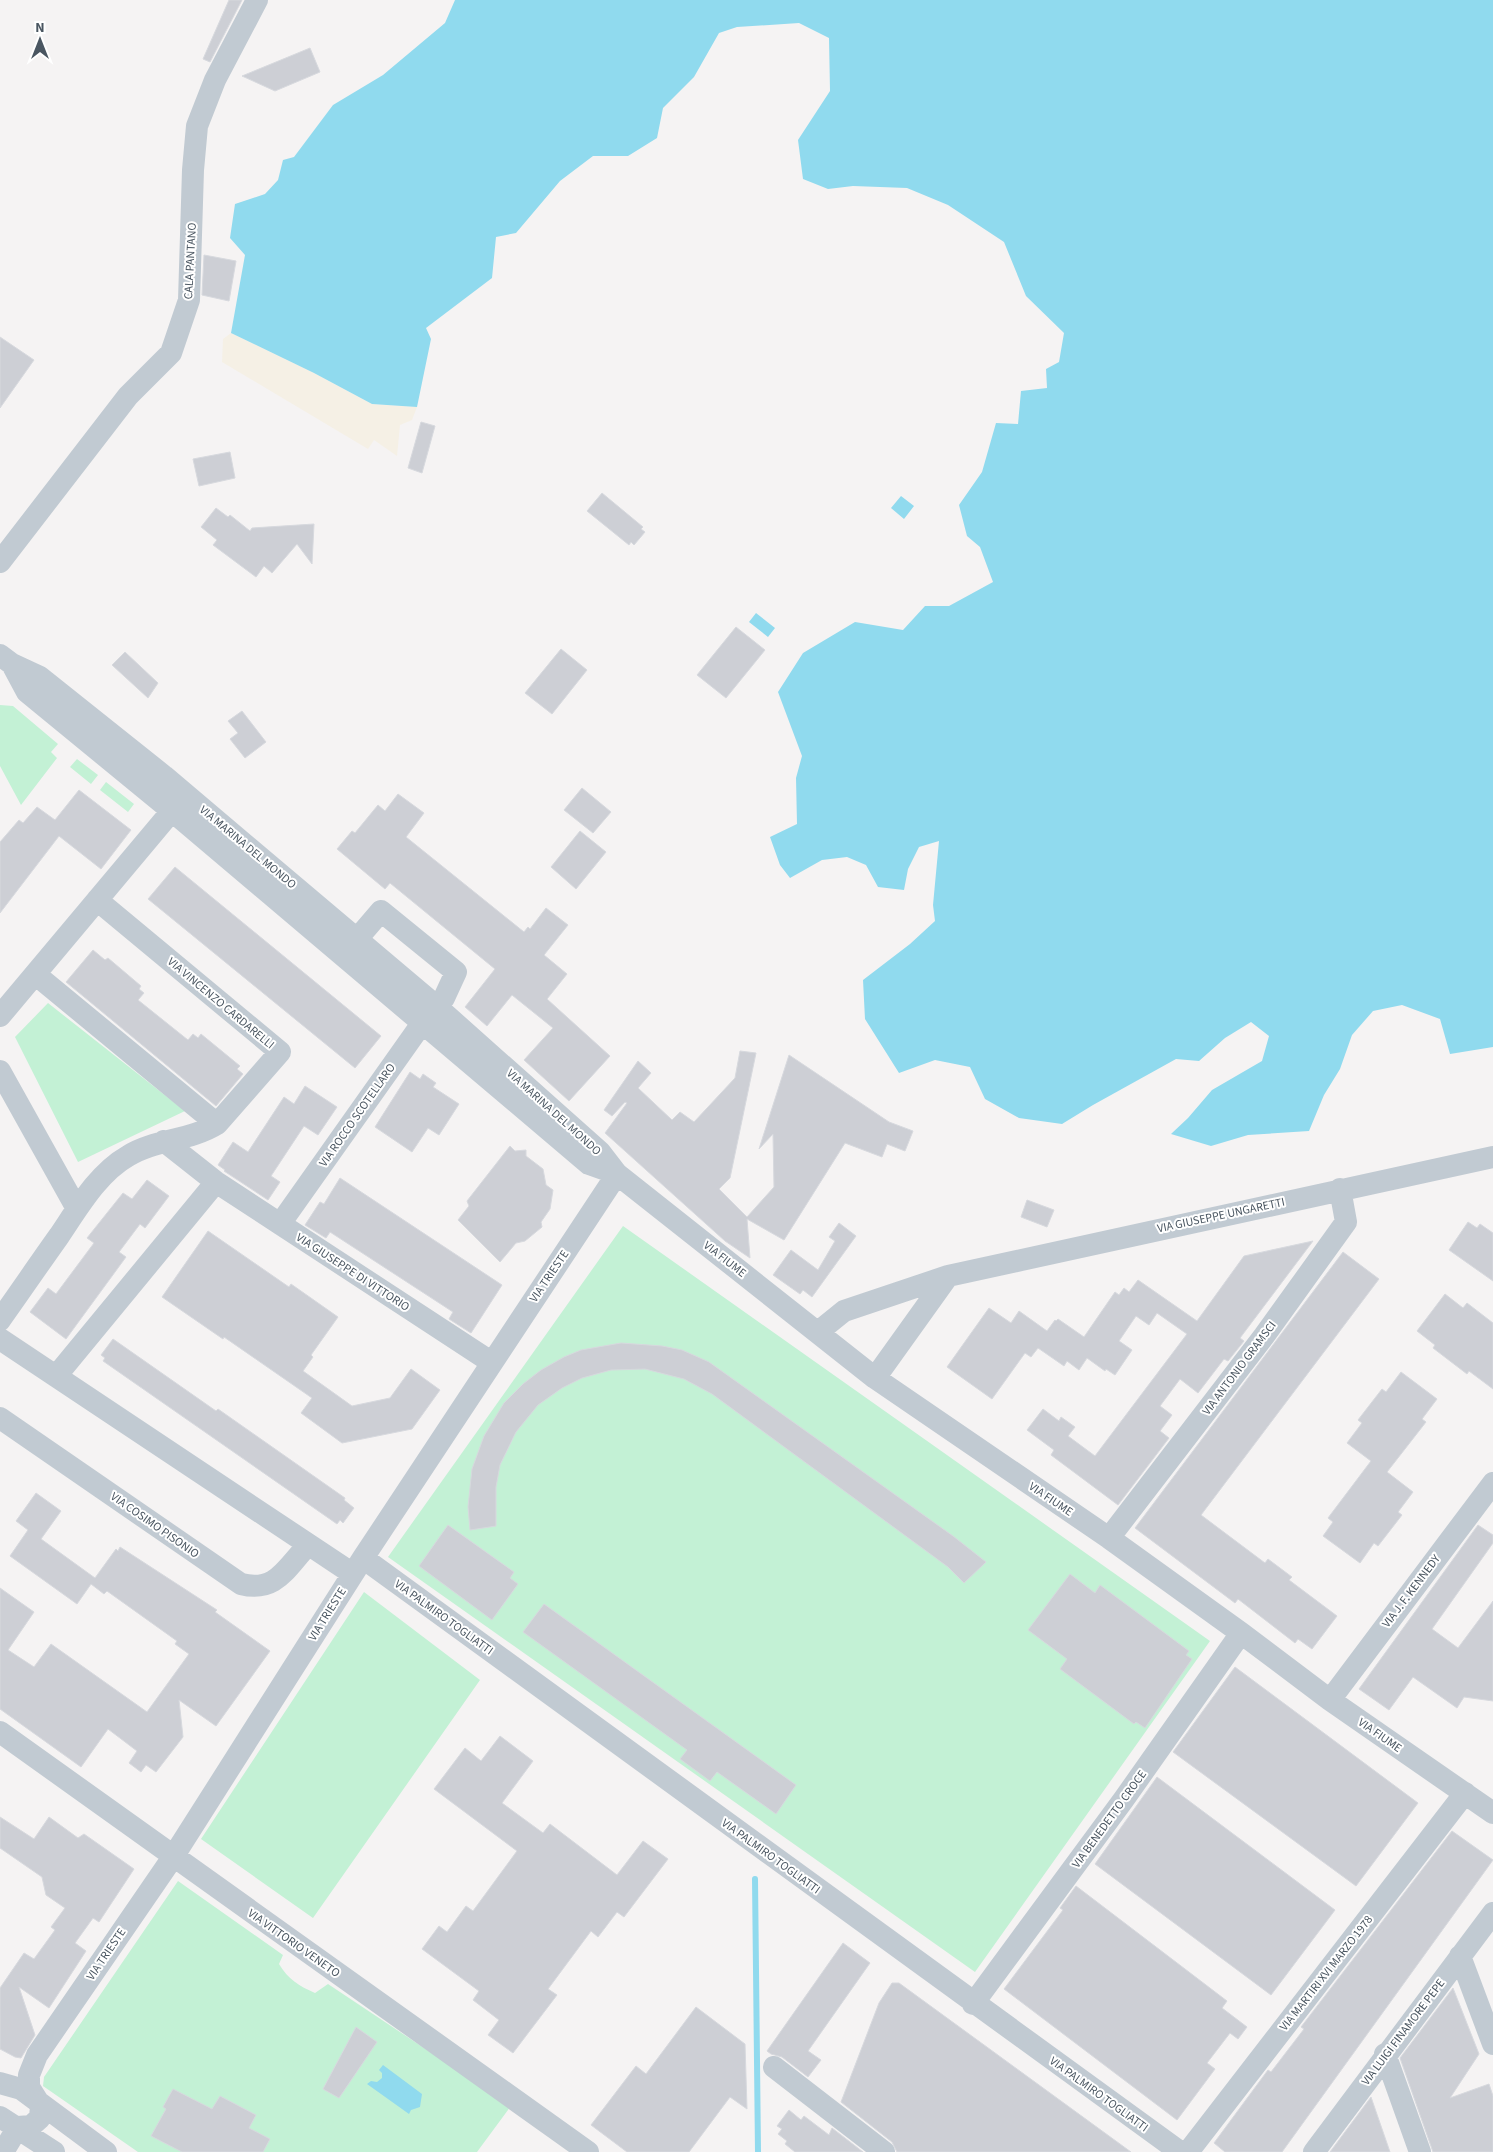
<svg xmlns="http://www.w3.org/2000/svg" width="1493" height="2152" font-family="'Source Sans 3',sans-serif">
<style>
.green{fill:#c3f1d5}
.sand{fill:#f5f0e5}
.water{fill:#90daee}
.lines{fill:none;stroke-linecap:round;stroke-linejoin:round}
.stream{stroke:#90daee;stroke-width:6}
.building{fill:#cdcfd5;stroke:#d7d9de}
.minor{stroke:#c1cad2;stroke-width:22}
.labels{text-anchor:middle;stroke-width:4;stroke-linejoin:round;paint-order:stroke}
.street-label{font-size:12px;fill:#4a5661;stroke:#fff}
</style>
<rect width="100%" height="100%" fill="#f5f3f3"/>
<path class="green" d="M0,705L13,706L58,744L51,752L57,758L21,805L0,766Z
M77,759L98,775L91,784L70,767Z
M106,782L134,804L128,812L100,790Z
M48,1003L185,1111L78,1162L15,1037Z
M623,1226L1210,1641L975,1972L388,1557Z
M364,1592L480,1680L313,1918L201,1839Z
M178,1881L283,1955L279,1964C288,1979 299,1986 315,1993L328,1984L511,2106L477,2152H138L43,2086L44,2077Z"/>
<path class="sand" d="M231,333L314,373L372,404L417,407L412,420L400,425L397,456L374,440L368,449L222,362L223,339Z"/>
<path class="water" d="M455,0H1493V1047L1450,1054L1440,1019L1402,1005L1373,1011L1352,1035L1340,1069L1324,1095L1309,1131L1248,1135L1211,1146L1171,1134L1188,1118L1212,1090L1262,1061L1269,1036L1251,1022L1225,1038L1199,1061L1176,1059L1093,1105L1062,1124L1019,1118L985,1099L970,1067L935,1060L899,1073L865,1019L863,980L910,944L935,921L933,905L939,841L919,847L908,869L904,890L878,887L866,865L847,857L822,860L790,878L780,865L770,837L797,824L796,778L802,756L778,692L803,653L855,622L903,630L925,606H949L993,582L980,547L967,536L959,505L982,472L996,423L1018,424L1021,391L1047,388L1046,369L1059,362L1064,333L1026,296L1004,242L948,205L907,188L853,186L828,189L803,179L798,140L830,91L829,38L799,23L737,27L719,33L694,77L663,108L657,138L628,156H593L560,181L516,233L496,237L492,278L426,328L431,339L417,407L372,404L314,373L231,333L245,255L230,238L235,204L265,194L278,180L283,160L294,157L333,105L383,75L445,23Z
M901,496L914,506L904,519L891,508Z
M756,613L775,628L768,637L749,622Z
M383,2065L422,2094L420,2107L411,2110L409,2114L367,2084L371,2081L377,2082L382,2078V2073L379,2070Z"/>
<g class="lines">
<path class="stream" d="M755,1879L758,2152"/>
</g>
<path class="building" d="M229,0H242L210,62L203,59Z
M310,48L320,72L275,91L242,76Z
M204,255L236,261L229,301L202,295Z
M0,337L34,360L0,408Z
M421,422L435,426L422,473L408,468Z
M230,452L235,478L199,486L193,459Z
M602,493L643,527L641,529L645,532L634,545L631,542L629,545L587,511Z
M216,508L228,517L230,515L250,531L252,528L314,524L312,564L297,544L272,573L264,566L256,577L213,545L217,540L201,527Z
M736,627L765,650L726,698L697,675Z
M561,649L587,670L552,714L525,693Z
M125,652L158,683L148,698L112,665Z
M242,711L266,742L245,758L230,739L238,733L228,721Z
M582,788L611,812L593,833L564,810Z
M79,790L131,830L101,869L59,836L0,913V842L19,820L23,823L37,807L55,820Z
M398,794L424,813L406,837L524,932L528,927L530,929L546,908L568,925L544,955L567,974L547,999L610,1056L569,1101L524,1060L553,1028L512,995L487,1026L465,1007L495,969L390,883L385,889L337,849L352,831L355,833L378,805L385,811Z
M580,831L606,852L576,889L551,867Z
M175,867L381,1036L355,1068L148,899Z
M93,950L105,960L108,958L141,986L139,989L144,993L138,1000L188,1040L193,1034L198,1038L201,1034L240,1066L237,1069L243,1074L216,1106L66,982Z
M740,1051L756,1053L730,1178L719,1189L747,1217L774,1187L773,1134L759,1149L789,1055L889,1122L913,1131L905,1151L887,1144L882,1157L845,1143L784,1240L747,1219L750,1258L725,1241L605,1133L627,1103L625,1102L612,1116L604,1110L638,1061L651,1073L638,1088L672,1120L680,1112L694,1122L735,1078Z
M410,1072L420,1079L423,1074L436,1083L433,1087L459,1104L439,1135L428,1128L412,1152L375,1127Z
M305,1086L337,1107L318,1135L304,1126L271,1176L280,1182L268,1200L224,1171L225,1170L218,1165L233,1142L248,1152L284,1097L294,1104Z
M510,1146L515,1151L526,1150V1156L543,1169L546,1185L553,1190L550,1209L541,1222L542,1227L525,1241L516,1243L500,1262L458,1220L469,1206L467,1201Z
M340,1178L502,1285L471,1333L449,1319L453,1312L330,1232L326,1238L305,1225L320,1202L324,1204Z
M147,1180L169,1196L145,1228L140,1224L119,1252L126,1257L66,1339L30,1312L48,1288L56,1294L94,1243L87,1238L123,1193L132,1199Z
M1027,1200L1054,1210L1047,1227L1021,1217Z
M1468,1222L1477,1228L1480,1224L1493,1233V1281L1449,1250Z
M839,1223L856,1236L812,1297L803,1290L800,1294L773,1275L791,1250L818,1270L835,1241L829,1237Z
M208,1231L289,1287L291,1284L338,1317L311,1355L313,1357L303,1371L352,1406L390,1398L411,1369L440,1390L412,1429L342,1443L301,1413L312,1398L224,1337L223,1339L162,1297Z
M1313,1241L1240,1338L1244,1341L1228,1361L1224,1359L1198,1393L1180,1379L1160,1406L1172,1415L1160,1431L1169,1438L1118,1505L1051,1455L1054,1450L1027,1430L1043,1409L1059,1421L1061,1417L1075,1427L1068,1436L1095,1456L1187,1334L1157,1313L1149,1325L1136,1316L1119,1341L1132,1350L1115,1375L1106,1369L1105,1371L1087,1358L1079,1370L1067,1361L1064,1366L1038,1348L1031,1357L1025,1353L992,1399L947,1367L989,1308L1011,1323L1019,1311L1047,1331L1055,1320L1056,1321L1058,1319L1084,1337L1115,1292L1119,1295L1124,1288L1129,1292L1138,1280L1197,1321L1244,1256Z
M1343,1252L1379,1279L1201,1515L1265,1563L1268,1559L1292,1577L1289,1580L1337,1616L1312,1649L1298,1639L1295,1643L1238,1599L1235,1603L1135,1528Z
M1445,1294L1463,1308L1467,1303L1493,1323V1389L1469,1371L1467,1374L1433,1348L1435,1345L1417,1331Z
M113,1339L216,1411L218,1409L345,1498L344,1500L354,1508L343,1523L340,1520L337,1524L103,1361L105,1358L101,1355Z
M621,1343L662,1346L682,1350L709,1362L953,1536L986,1562L964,1583L948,1567L712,1394L684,1379L645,1369L611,1370L582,1378L562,1388L538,1405L516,1432L500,1465L496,1487V1526L470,1530L468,1507L472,1469L484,1436L504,1403L523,1384L541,1370L564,1357L581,1350Z
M1401,1372L1437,1399L1422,1419L1426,1422L1387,1472L1413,1492L1398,1512L1402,1515L1378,1546L1374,1543L1360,1563L1323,1536L1333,1522L1328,1518L1371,1461L1347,1443L1362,1423L1358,1420L1382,1389L1386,1392Z
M36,1493L61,1511L41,1539L95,1578L116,1549L118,1551L120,1547L217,1610L215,1612L270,1651L216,1726L179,1700L183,1737L156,1772L146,1765L141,1772L129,1763L137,1751L108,1729L81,1767L0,1709V1588L34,1612L8,1650L34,1667L51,1644L147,1712L189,1654L175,1644L177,1641L107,1591L104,1594L91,1584L77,1604L10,1556L28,1530L16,1521Z
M448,1525L514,1572L510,1578L518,1584L492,1620L419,1566Z
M1478,1525L1493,1535V1543L1432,1629L1458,1648L1493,1601V1701L1464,1697L1457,1708L1413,1677L1389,1710L1359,1689Z
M1070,1574L1095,1593L1100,1585L1189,1651L1186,1655L1192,1659L1145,1728L1136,1722L1134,1724L1060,1669L1067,1659L1028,1630Z
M544,1604L796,1785L776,1814L717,1772L710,1781L680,1759L687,1750L523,1632Z
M1235,1667L1418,1803L1356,1886L1173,1752Z
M500,1736L533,1761L502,1803L543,1833L550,1824L617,1875L643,1841L668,1859L624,1917L617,1912L598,1937L591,1931L548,1989L557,1995L513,2053L488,2035L499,2020L473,2000L479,1991L422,1949L439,1926L447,1932L466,1906L473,1911L517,1851L434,1789L465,1748L481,1761Z
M1157,1777L1335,1910L1271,1995L1095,1864Z
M0,1817L34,1839L49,1817L78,1838L84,1834L134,1869L99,1922L93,1918L75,1943L86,1951L49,2008L19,1987L35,2035L21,2058L15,2057L0,2049V1988L24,1953L34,1959L55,1930L51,1927L65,1908L46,1895L42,1877L0,1848Z
M1452,1831L1493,1860L1282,2152H1225L1214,2143L1268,2070L1271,2072L1304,2029L1301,2027Z
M1076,1886L1227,2001L1222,2008L1247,2027L1238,2039L1230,2033L1207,2063L1215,2069L1177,2120L1004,1989L1063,1910L1060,1908Z
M843,1943L870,1963L808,2051L821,2060L808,2077L782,2057L771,2054L767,2051Z
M892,1983H899L1131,2152H897L892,2142L841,2102L879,2003Z
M1453,1988L1479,2054L1450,2098L1489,2084L1493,2096V2152H1433L1400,2058Z
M696,2007L745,2044L747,2109L730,2097L689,2152H627L591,2125L636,2066L646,2074Z
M356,2027L377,2042L339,2098L323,2089Z
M173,2089L212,2109L220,2096L256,2115L249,2128L270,2139L263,2152H182L151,2136L166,2109L163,2107Z
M1371,2097L1390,2152H1330Z
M789,2110L801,2120L804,2116L829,2135L832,2128L863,2152H795L785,2144L787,2141L778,2134L782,2129L777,2126Z"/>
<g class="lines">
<path class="minor" d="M0,562L128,396L171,353L189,300L193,170L197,126L215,80L257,0
M0,655L12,664L40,677L164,776L436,1006L600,1152L617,1174L875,1378L1109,1538L1241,1633L1330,1700L1493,1813
M12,664L27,692L172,811L589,1164L617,1174
M35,974L217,1124
M0,1016L181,800
M0,1071L77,1209
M164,1141L216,1182L491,1362
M280,1224L423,1022L444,998L456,972L381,911L357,939
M0,1320C20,1292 39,1264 59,1236C78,1208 98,1173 128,1156C155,1139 190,1141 217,1124L280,1052L97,900
M818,1332L844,1311L948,1276L1493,1157
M0,1339L353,1574
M57,1375L216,1182
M875,1378L948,1276
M0,1418L241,1584C276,1593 286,1568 308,1545
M1109,1538L1264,1336L1346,1222L1340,1189
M363,1558L1180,2152
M1330,1700L1493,1483
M0,1732L588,2152
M1460,1956L1493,2044
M973,2004L1124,1799L1241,1633
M1385,2054L1420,2152
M774,2067L884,2152
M0,2083L21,2089L106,2152
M0,2117L54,2152
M18,2127L31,2126L40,2118L41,2106L29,2087V2075L37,2055L173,1857L363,1558L617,1174
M3,2152L18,2127
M1188,2152L1465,1793
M1314,2152L1493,1913"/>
</g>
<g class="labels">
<g class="street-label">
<text transform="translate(190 261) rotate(-87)" y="4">CALA PANTANO</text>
<text transform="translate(248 847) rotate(40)" y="4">VIA MARINA DEL MONDO</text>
<text transform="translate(221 1003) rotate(40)" y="4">VIA VINCENZO CARDARELLI</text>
<text transform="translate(554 1112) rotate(42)" y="4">VIA MARINA DEL MONDO</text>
<text transform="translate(357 1115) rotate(-55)" y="4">VIA ROCCO SCOTELLARO</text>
<text transform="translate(1221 1215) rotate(-12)" y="4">VIA GIUSEPPE UNGARETTI</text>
<text transform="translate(725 1259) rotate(38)" y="4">VIA FIUME</text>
<text transform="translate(353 1272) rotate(33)" y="4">VIA GIUSEPPE DI VITTORIO</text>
<text transform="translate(549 1276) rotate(-56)" y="4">VIA TRIESTE</text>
<text transform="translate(1239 1368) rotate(-53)" y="4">VIA ANTONIO GRAMSCI</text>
<text transform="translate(1051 1499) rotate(34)" y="4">VIA FIUME</text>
<text transform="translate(155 1525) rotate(35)" y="4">VIA COSIMO PISONIO</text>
<text transform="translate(1411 1591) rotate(-53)" y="4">VIA J. F. KENNEDY</text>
<text transform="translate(327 1614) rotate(-58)" y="4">VIA TRIESTE</text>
<text transform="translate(444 1617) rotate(36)" y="4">VIA PALMIRO TOGLIATTI</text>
<text transform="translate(1380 1735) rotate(35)" y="4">VIA FIUME</text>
<text transform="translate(1109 1819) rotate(-54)" y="4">VIA BENEDETTO CROCE</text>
<text transform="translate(771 1856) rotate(36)" y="4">VIA PALMIRO TOGLIATTI</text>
<text transform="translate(294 1943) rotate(35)" y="4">VIA VITTORIO VENETO</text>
<text transform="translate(106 1954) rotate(-56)" y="4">VIA TRIESTE</text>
<text transform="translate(1326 1973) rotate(-52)" y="4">VIA MARTIRI XVI MARZO 1978</text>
<text transform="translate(1403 2032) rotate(-53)" y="4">VIA LUIGI FINAMORE PEPE</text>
<text transform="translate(1099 2094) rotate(36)" y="4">VIA PALMIRO TOGLIATTI</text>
</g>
</g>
<g transform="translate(40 40)" stroke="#ffffff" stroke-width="4" paint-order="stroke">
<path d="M0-4L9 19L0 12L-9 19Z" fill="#4a5661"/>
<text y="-8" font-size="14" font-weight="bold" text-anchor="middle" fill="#4a5661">N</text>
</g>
</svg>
